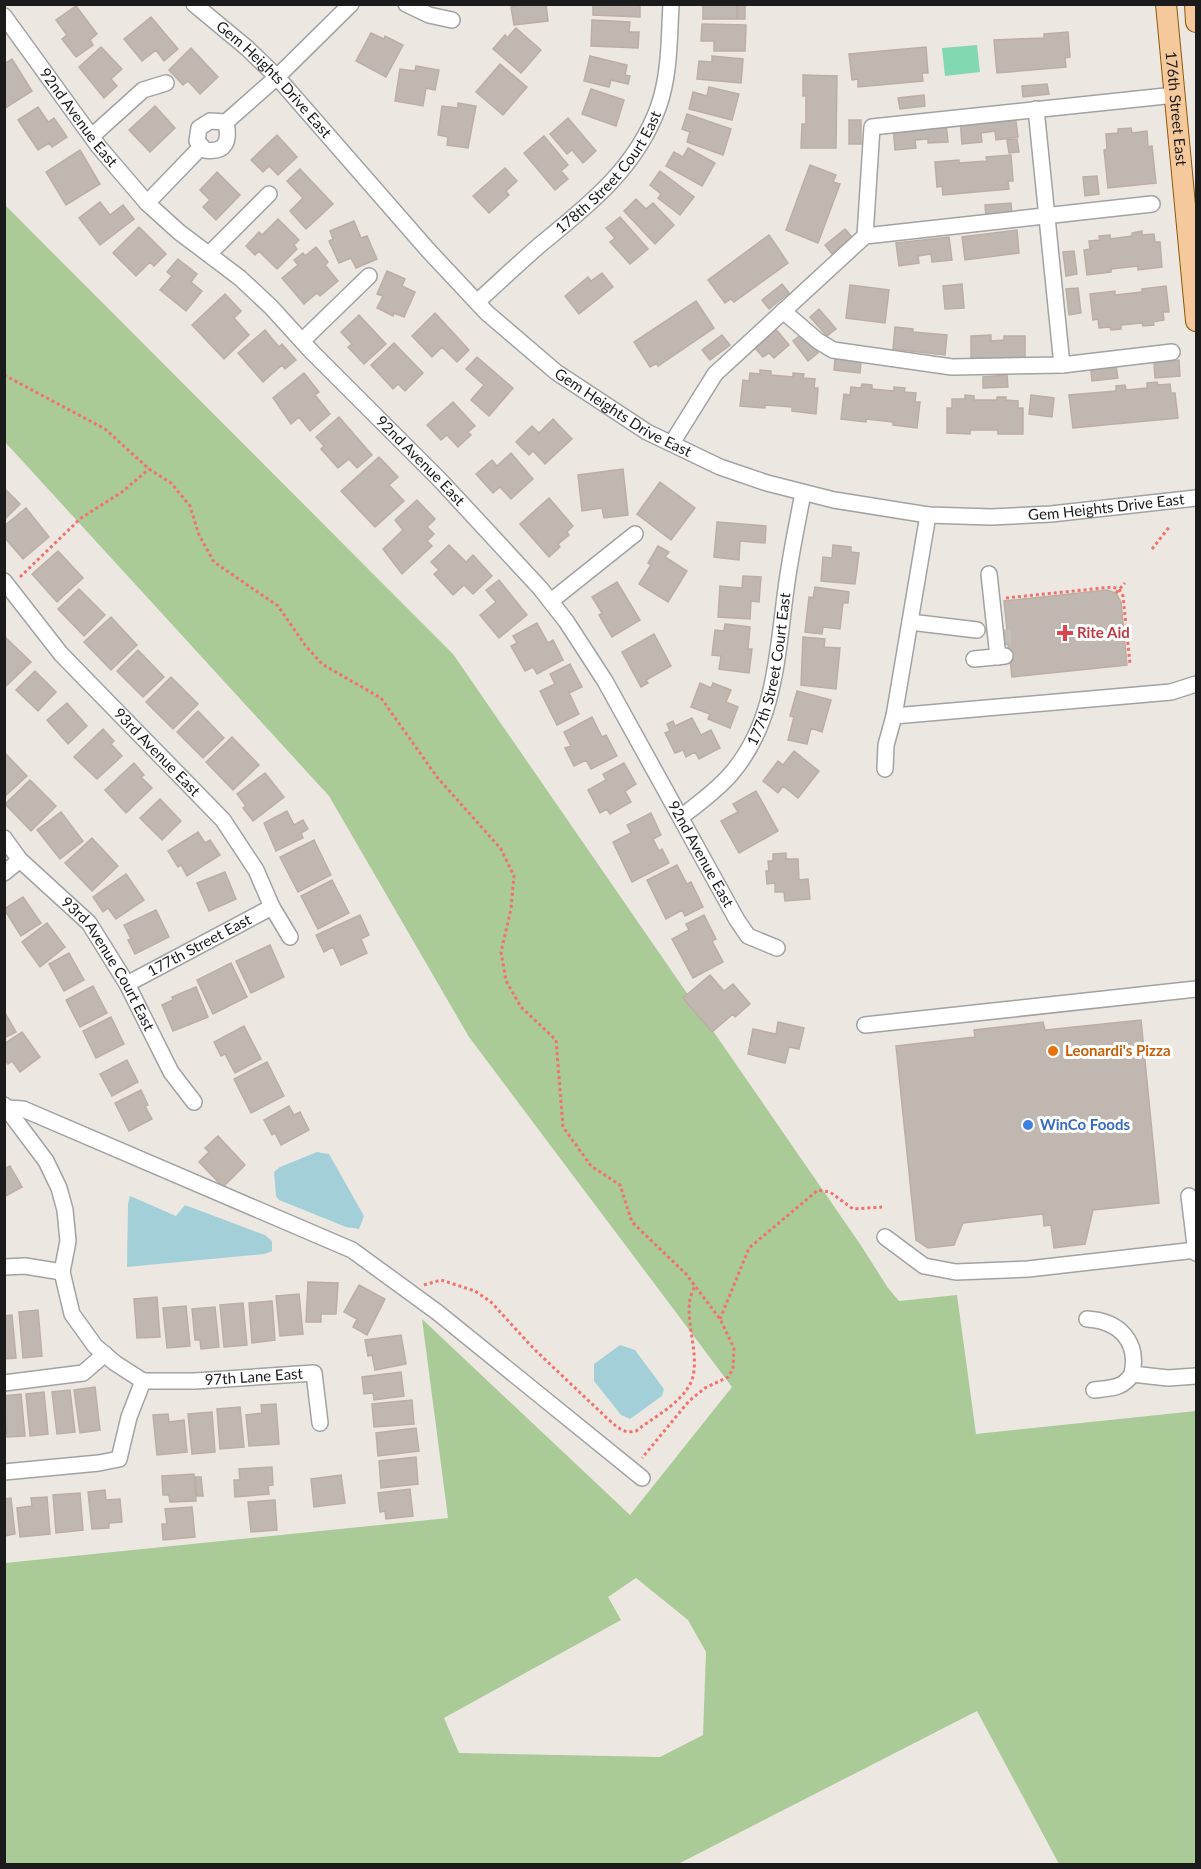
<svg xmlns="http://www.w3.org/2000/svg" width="1201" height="1869" font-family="Lato,sans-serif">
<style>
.forest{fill:#aaca98;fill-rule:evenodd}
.pitch{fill:#82d8b1}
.water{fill:#a3d0d8}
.building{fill:#c0b7b1;stroke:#bdaea4;stroke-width:1.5}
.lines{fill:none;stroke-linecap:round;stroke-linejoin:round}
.minor-tunnel{stroke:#c2bfb9;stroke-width:15;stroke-dasharray:15 8;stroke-linecap:butt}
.minor-casing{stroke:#a2a2a2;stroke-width:18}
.major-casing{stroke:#8b5607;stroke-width:22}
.path{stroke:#f2716c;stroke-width:3;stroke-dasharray:3 3;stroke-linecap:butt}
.minor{stroke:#fff;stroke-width:15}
.major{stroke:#f6c99c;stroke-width:20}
.health-dot{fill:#e0444e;stroke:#fff;stroke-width:2}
.food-dot{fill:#e8710a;stroke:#fff;stroke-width:2}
.shop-dot{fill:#3f7fe0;stroke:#fff;stroke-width:2}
.labels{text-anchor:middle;stroke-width:6;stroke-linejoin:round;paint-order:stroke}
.street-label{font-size:15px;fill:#1b1b1b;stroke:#fff}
.health-label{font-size:15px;font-weight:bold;fill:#be3a42;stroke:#fff;text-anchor:start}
.food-label{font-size:15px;font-weight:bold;fill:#c56008;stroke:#fff;text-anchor:start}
.shop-label{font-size:15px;font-weight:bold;fill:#366cbe;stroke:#fff;text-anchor:start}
</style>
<rect width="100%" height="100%" fill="#ece8e1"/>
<path class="forest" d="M5,205L453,654L860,1244L888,1288L899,1301L957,1295L976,1434L1196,1411V1864H1059L977,1711L678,1864H5V1563L448,1518L422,1319L630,1515L732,1387L469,1037L329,796L5,442ZM636,1578L688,1620L706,1652L703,1735L660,1757L459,1753L444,1718L621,1620L608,1597Z"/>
<path class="pitch" d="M977,45L980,72L945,76L942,48Z"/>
<path class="water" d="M317,1152L329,1154L364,1216L359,1229L346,1227L279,1200L276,1196L274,1172L280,1167Z
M130,1196L176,1216L185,1205L265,1235L272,1241V1251L265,1254L127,1267L128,1204Z
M620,1345L635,1350L664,1389L662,1396L630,1419L621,1415L594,1381V1364Z"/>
<path class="building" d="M516,4H546L548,21L514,25L511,7L516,6Z
M593,4H640V17L593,15Z
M703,4H737V19H703Z
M737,4H745V19H738Z
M76,6L97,34L90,40L93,45L76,57L62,39L67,35L56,20Z
M151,17L178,49L164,61L156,50L142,61L124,39Z
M592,20L630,22L629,32H639L638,48L591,46Z
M702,24L746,25L745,51H714V41H701Z
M516,28L541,50L521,73L493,49L505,35L507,38Z
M1068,32L1070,57L1065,58L1066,67L997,73L994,40L1044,38V34Z
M371,33L384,39L385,36L403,45L386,77L356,61Z
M101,47L122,69L111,79L117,86L104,98L79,67Z
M926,47L928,73H922L923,81L858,87V79L852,80L849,54Z
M191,48L218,77L200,94L188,81L183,85L169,70Z
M590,56L627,65L625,75L630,76L628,84L611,80L609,87L584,81Z
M712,56L743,59L741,83L697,79L699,61L712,62Z
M12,59L32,91L4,109V64Z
M500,64L527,87L503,115L476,92Z
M416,66L439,70L435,90L426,88L423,106L395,101L400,69L415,71Z
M803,75L837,76L836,148H801L802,124H806V96H803Z
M1047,84L1049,94L1023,97L1022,86Z
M709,87L739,94L732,120L689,109L693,92L707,96Z
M591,89L624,100L616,126L582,114Z
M924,95L925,106L900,109L898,98Z
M458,103L476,106L468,148L447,145L448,137L438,135L442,106L458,108Z
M155,106L175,128L150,152L129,130Z
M38,107L48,122L54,118L67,137L52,147L49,143L38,150L18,120Z
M687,114L731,129L723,155L687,142L690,132L682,129Z
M1015,114L1018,137L996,140L995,131L981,133L982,142L962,144L960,120Z
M568,118L596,151L583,163L572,150L567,154L550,134Z
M849,120H861V144H849Z
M946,122L948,142L928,143V139L915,140L916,148L895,150L893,126Z
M1131,128L1132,133L1147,131L1148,147L1152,146L1156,183L1108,188L1104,150L1107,149L1106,134L1118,133V129Z
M277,135L297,157L278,175L269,166L263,172L251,160Z
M544,136L568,165L561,171L568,179L555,190L524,153Z
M1017,139L1019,152L1009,153L1007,140Z
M688,148L715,163L702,186L666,166L674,152L683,157Z
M80,150L100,184L66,205L46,172Z
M1011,155L1013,181H1008L1009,189L943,195L942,186L937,187L935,162L959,160V163L987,161L986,157Z
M810,165L836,175L833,182L840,184L818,243L786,230Z
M505,168L517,181L506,191L509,195L489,213L473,196Z
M300,169L333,204L306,229L290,211L303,198L287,181Z
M660,171L694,197L680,215L658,198L661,194L650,185Z
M217,172L240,195L216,220L203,207L210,200L200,190Z
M1097,176L1099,194L1085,196L1083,177Z
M636,199L646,209L653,203L674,225L655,244L624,211Z
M100,202L110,215L123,205L134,219L100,245L79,218Z
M1011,203L1012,215L986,217L985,205Z
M620,217L648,249L630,264L610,242L615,238L606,228Z
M278,219L299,240L294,245L297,249L277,269L259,251L255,255L246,246L259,232L262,235Z
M354,221L361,238L367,236L377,259L356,268L351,258L339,263L329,241L333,239L330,231Z
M139,227L166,254L154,266L150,262L136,276L113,253Z
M845,229L852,237L832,254L825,245Z
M1017,230L1019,253L965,260L962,237Z
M1142,231V235L1154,234L1155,242H1160L1162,267L1138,270V266L1111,269V272L1087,275L1084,250L1090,249L1089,241L1100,240L1099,236L1110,235V239L1132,236V233Z
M769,235L788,263L734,302L731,299L725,303L708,280Z
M949,237L952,260L932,262L931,254L918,256L919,263L899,266L896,243Z
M316,247L328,262L325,265L338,281L320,296L317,293L304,304L282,278L298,265L294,260L303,253L305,256Z
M1074,251L1077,274L1066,276L1063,252Z
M178,259L197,274L191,282L202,291L186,311L160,290L172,276L167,272Z
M387,271L405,279L402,286L415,292L404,317L394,313L393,316L377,308L383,296L377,294Z
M602,273L613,287L579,314L565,296L588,277L591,281Z
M782,284L789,293L769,309L762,300Z
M962,284L964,308L945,309L943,286Z
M850,285L889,290L885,323L846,318Z
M1166,286L1169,312H1163L1164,320L1153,322L1154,325L1143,326L1142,323L1121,325V329L1111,330L1110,327L1099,328L1098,319L1093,320L1090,294L1115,291V295L1142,292V289Z
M1078,288L1081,313L1069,315L1066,289Z
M225,294L241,311L234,318L249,335L224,359L192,325Z
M696,301L714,328L658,366L657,363L650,367L634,342Z
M819,309L836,329L827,336L810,317Z
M435,313L469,350L457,362L442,347L432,357L412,336Z
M359,315L386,344L364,364L348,347L352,344L341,332Z
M774,327L789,345L774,358L769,353L763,357L753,346Z
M895,327L913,329V332L947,335L945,355L893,349Z
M265,330L279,347L282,344L296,360L285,369L282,365L263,382L238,353Z
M802,334L818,353L808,361L793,341Z
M722,335L730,345L710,360L702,350Z
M991,335V341L1004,340V336H1025V357L971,359V336Z
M394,343L423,373L405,391L398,384L393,389L371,365Z
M477,357L513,388L489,416L471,400L484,385L466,369Z
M835,359L861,361L860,373L834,370Z
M1179,360L1180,376L1155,378L1154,363Z
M1116,366L1118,378L1092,381L1091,370Z
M760,370L771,371V375L793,377V373L804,374L803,378L815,379L814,388H818L816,414L792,411V407L765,405V408L740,406L743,380L749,381L750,373L760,374Z
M304,373L319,392L315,395L330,414L310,431L299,417L291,424L273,398Z
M1007,375L1008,387L983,388V377Z
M1157,382L1158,385L1170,384L1171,393H1175L1178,418L1073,428L1069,395L1116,391V386L1125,385L1126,390L1147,388V383Z
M862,384L872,385V389L894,391V387L905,388L904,392L916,393L915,402H920L917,428L893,425V422L866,419V422L841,419L844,394L850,395L851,387L861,388Z
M965,395L974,396V400H997V397H1006V400L1018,401V408H1023V434H998V430H970V434L947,433V408H952V399H965Z
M1031,395L1054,398L1052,417L1029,414Z
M453,402L475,426L468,432L471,435L458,447L447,435L441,440L427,425Z
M339,417L372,455L357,468L349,459L338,468L321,449L324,446L316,437Z
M553,419L572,439L545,464L533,451L529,455L516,442L532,426L539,433Z
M511,453L533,479L511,499L500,487L493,493L476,474L492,460L497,466Z
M379,457L398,477L389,485L404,501L375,527L341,491Z
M623,469L628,515L604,518L602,508L582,511L578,475Z
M660,482L695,508L671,540L637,514Z
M4,488L20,504L4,520Z
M549,498L573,526L567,532L569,535L558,544L560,547L549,557L520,524Z
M417,500L435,519L427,527L434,534L427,541L432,546L402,574L383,549L403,530L395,520Z
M26,508L49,537L23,559L4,537V526Z
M717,522L766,526L765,543L740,541L739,560L714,557Z
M449,545L466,562L473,555L492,576L473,594L464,585L453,595L434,574L439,570L431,562Z
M833,545L851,547V552L859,553L855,584L821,581L823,557L832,558Z
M658,546L669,552L665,557L687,571L668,602L639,584L651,565L648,563Z
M58,551L83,578L57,602L32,574Z
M743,576L761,577L759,602L751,601L750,619L718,617L720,586L742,588Z
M499,580L527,615L499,638L480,615L496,602L486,590Z
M617,582L640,620L612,637L599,615L602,613L592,597Z
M815,587L849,592L848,603H843L840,629L823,627L822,634L805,632L809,597L813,598Z
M79,589L105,615L84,636L58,609Z
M1107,590L1116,593L1121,602L1127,665L1012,677L1008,644L997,645L996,631L1007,630L1004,601Z
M111,617L137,645L111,670L84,642Z
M537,623L548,643L553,640L563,660L537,674L533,667L525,671L511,646L517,643L513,636Z
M725,624L750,627L748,649H752L749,673L719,669L721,656L712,655L715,630L724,631Z
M654,634L671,666L646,680L648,683L641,687L622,652Z
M4,636L31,662L4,688Z
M803,637L825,639L824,647L840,648L836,689L801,685Z
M138,650L164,677L143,697L117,671Z
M570,664L582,687L569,693L579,714L557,725L540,691L555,684L550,674Z
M35,671L56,692L38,711L16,690Z
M171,677L198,704L173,729L146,702Z
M700,683L711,688L713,683L731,690L726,702L738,707L730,728L708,719L710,714L691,707Z
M797,691L831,700L822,732L811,728L807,744L788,740L794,717L790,716Z
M67,703L87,726L68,744L47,720Z
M198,711L224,738L203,758L177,732Z
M592,717L602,737L606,735L617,756L591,769L586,760L574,766L565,748L571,746L564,732Z
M692,718L701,735L711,730L720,748L699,759L695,752L686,757L683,750L675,753L665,733L670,731L667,724L673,721L675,726Z
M103,729L114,741L111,744L122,756L97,779L74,757Z
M232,737L259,765L233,790L206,762Z
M794,751L819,771L798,798L783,786L778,793L763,781L778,761L783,765Z
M4,752L27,776L4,797Z
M134,763L144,775L141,777L152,788L126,813L105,790Z
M624,763L636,784L625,791L631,802L610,814L607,809L600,813L588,790L606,780L603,774Z
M265,773L284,797L253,821L243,808L246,806L237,794Z
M30,780L56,806L31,831L5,804Z
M756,791L778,831L739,853L721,821L738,812L733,804Z
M160,799L181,821L162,840L140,818Z
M287,811L294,825L303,820L308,829L301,833L303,838L276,851L264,823Z
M61,812L83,841L60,859L37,830Z
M651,813L661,835L653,839L659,851L662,849L669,863L632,882L613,842L631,833L627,825Z
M198,832L205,843L210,840L220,855L187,876L181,865L178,867L168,851Z
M92,838L118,866L92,891L65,863Z
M314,840L331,875L298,892L280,857Z
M786,853V859H798L799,880L808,879L810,899L785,901L784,892H775V883L767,884L766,871H769L768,861H773V854Z
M677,865L687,884L691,882L703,907L685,916L682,910L666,919L647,880Z
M225,872L236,899L209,911L197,883Z
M126,874L144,900L116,919L108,908L103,912L93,897Z
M332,880L349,913L318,929L301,896Z
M23,897L41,923L21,936L4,909Z
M156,910L169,937L135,954L128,940L131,939L124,925Z
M360,915L369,935L361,939L367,953L341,965L333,947L324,952L316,935Z
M704,915L716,939L712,941L723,962L693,978L672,939L689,930L686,924Z
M47,923L65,947L40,967L22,942Z
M270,945L284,977L251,993L236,961Z
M69,953L84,980L64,991L49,964Z
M231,963L247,997L213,1014L197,980Z
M710,975L724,991L733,984L750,1004L735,1017L733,1014L712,1032L683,998Z
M93,986L107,1013L80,1027L66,1000Z
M196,987L208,1017L173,1031L162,1005L173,1000L172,997Z
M4,1011L16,1032L4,1038Z
M111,1017L124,1044L96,1058L83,1031Z
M1141,1020L1159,1203L1093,1210L1085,1244L1054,1248L1051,1225L1044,1226L1043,1214L963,1223L954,1245L928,1248L916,1240L896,1046L975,1037L974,1030L1043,1022L1045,1030Z
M778,1022L804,1028L799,1049L789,1047L785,1063L748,1054L753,1029L776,1034Z
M244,1026L261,1059L235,1073L225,1054L221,1056L214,1042Z
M22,1032L40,1057L20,1072L12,1061L8,1064L4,1059V1044Z
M127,1060L138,1082L112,1096L100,1074Z
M267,1062L284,1096L251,1113L234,1079Z
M141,1090L148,1105L145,1106L152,1119L129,1131L115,1103Z
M289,1106L294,1115L300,1112L309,1130L281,1145L275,1133L272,1135L264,1120Z
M218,1136L245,1165L223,1187L199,1162L209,1152L205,1148Z
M10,1166L22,1187L4,1197V1169Z
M308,1282L338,1283L336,1314H321V1322H306Z
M359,1285L385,1299L367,1335L353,1327L357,1319L344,1312Z
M299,1294L303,1334L280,1336L276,1296Z
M157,1297L160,1337L137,1338L134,1299Z
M272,1301L275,1340L252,1343L249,1303Z
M243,1303L247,1345L224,1347L220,1305Z
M186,1306L190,1346L167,1348L163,1308Z
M215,1307L219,1347L201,1349L200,1340H195L192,1309Z
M38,1310L42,1356L23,1358L19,1312Z
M12,1315L16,1358L4,1359V1316Z
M401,1335L406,1364L375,1370L372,1355L368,1356L365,1340Z
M401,1372L404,1396L374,1400L373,1393L364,1394L362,1377Z
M95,1387L100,1430L80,1433L74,1390Z
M70,1390L75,1432L57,1434L52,1392Z
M44,1392L48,1434L30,1436L26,1394Z
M21,1394L25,1436L7,1437L4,1396Z
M412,1400L414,1424L374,1427L372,1404Z
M276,1404L279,1444L249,1446L246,1415L262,1413L261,1405Z
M240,1407L244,1447L220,1449L217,1409Z
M212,1412L215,1452L192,1454L188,1414Z
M168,1414L169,1422L184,1420L187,1452L157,1455L153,1415Z
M416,1428L419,1451L378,1456L376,1433Z
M416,1457L418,1484L381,1488L379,1461Z
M272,1467L273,1485L268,1486L269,1494L235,1497L234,1480H240L239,1469Z
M194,1474L196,1501L170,1502L169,1495H163L162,1476Z
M341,1475L345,1503L314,1507L311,1479Z
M195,1477H201L203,1496H197Z
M410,1489L413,1516L386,1519L385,1511L380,1512L378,1493Z
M105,1490L106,1500L120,1499L122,1522L109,1523V1528L92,1529L88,1492Z
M80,1493L83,1530L56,1533L53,1495Z
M47,1497L50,1534L20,1537L17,1508L32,1506L31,1498Z
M11,1498L15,1534L4,1536V1499Z
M275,1500L277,1530L251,1532L248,1502Z
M192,1507L195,1537L163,1540L162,1524H167L165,1509Z"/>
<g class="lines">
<path class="minor-tunnel" d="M1003,630L1004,644"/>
<g class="minor-casing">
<g id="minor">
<path id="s1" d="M194,4L247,48L277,77L428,250L487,313L556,372L647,432L720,467L767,483L834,500L928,515L991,517L1051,514L1196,498"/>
<path d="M406,4L429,15L452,20"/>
<path id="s2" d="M4,16L99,147L147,203L179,232L240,278L271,307L311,351L440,480L540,588L566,621L605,681L737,920L748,936L777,948"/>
<path d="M210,121L226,122C230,141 226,153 205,150L197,141L199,128Z"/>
<path d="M226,122L277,77L351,4"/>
<path d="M92,136L143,90L166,83"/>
<path d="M147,203L201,147"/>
<path d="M865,236L1152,204"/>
<path d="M209,254L269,194"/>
<path id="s3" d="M477,302C498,283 519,263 541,244C589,205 636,168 658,108C670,75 669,39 671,4"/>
<path d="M783,311L818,341L833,350L952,367L1062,365L1036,109"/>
<path d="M302,341L369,276"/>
<path d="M1062,365L1172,352"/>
<path d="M672,443L715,374L865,236L872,127L1175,95"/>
<path d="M989,574L998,657"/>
<path id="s4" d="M4,581L61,654L223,820L256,870L272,907L290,937"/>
<path d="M551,601L635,534"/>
<path d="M910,622L977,630"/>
<path d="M974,659L1005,656"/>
<path d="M894,716L1171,692L1196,684"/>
<path d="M885,769L886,745L894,716L928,515"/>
<path id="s5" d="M681,817C698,804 716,791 730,775C776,723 777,653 786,589C790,557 797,525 803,493"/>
<path id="s6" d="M4,838L20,860L89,923L127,984L171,1072L194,1102"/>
<path d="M4,873L20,860"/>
<path id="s7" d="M127,984L272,907"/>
<path d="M865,1025L1196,989"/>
<path d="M4,1105L46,1161L59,1188L65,1210L68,1241L62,1272L72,1314L95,1346L115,1363L143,1381"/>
<path d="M7,1108L23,1109L352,1250L437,1312L642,1478"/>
<path d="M1189,1196L1196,1253"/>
<path d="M885,1237L924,1266L956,1272L1028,1269L1196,1250"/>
<path d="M4,1267L25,1266L62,1272"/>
<path d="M1087,1319C1120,1321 1139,1342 1132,1374L1168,1378L1196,1376"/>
<path id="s8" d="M143,1381H195L314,1373L320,1423"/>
<path d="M4,1383L83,1373L105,1354"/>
<path d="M1094,1390C1110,1388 1123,1389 1132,1374"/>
<path d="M4,1472L99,1463L119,1459L129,1417L143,1381"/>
</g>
</g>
<g class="major-casing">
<g id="major">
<path id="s9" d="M1166,4L1196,321"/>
<path d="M1195,4L1196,22"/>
</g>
</g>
<path class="path" d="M4,375L105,429L149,469L171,483L190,506L199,535L214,562L278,606L305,645L322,664L381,698L437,777L501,849L514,876L511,909L501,952L506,981L521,1007L556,1040L563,1127L591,1166L620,1185L632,1222L686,1274L720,1319L734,1348L733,1369L728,1377L705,1388L689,1401L642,1458
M1152,549L1170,526
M20,577L81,518L122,492L149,469
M1116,593L1125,583
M1006,598L1112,587L1119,589L1123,596L1130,664
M424,1285L441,1280L475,1291L491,1302L534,1349L609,1420C618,1428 624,1434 636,1431C654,1417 678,1405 689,1386C703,1363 685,1326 690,1299C691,1295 693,1290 695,1286
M720,1319L749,1248L818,1190L830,1192L853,1209L882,1207"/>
<use href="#minor" class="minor"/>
<use href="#major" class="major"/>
</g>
<path class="health-dot" d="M1062 624h6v6h6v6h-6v6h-6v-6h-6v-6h6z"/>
<circle class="food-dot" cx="1053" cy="1051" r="6"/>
<circle class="shop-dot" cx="1028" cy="1125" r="6"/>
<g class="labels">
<g class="street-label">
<text dy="5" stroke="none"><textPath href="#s1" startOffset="110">Gem Heights Drive East</textPath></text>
<text dy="5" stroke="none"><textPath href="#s9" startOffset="105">176th Street East</textPath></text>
<text dy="5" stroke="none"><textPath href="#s2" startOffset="126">92nd Avenue East</textPath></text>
<text dy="5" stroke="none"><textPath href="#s3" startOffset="186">178th Street Court East</textPath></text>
<text dy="5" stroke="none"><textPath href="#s1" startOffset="596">Gem Heights Drive East</textPath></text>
<text dy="5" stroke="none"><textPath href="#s2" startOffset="612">92nd Avenue East</textPath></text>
<text dy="5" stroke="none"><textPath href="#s1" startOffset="1100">Gem Heights Drive East</textPath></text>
<text dy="5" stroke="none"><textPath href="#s5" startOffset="180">177th Street Court East</textPath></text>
<text dy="5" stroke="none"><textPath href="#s4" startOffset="230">93rd Avenue East</textPath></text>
<text dy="5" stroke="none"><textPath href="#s2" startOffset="1098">92nd Avenue East</textPath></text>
<text dy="5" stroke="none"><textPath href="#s7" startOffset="82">177th Street East</textPath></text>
<text dy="5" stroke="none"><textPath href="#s6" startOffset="165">93rd Avenue Court East</textPath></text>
<text dy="5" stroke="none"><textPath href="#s8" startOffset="111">97th Lane East</textPath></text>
</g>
<g class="health-label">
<text x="1077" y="638">Rite Aid</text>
</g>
<g class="food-label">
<text x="1065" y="1056">Leonardi's Pizza</text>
</g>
<g class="shop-label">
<text x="1040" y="1130">WinCo Foods</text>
</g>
</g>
<rect width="1201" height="1869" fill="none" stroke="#1b1b1b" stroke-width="12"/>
</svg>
